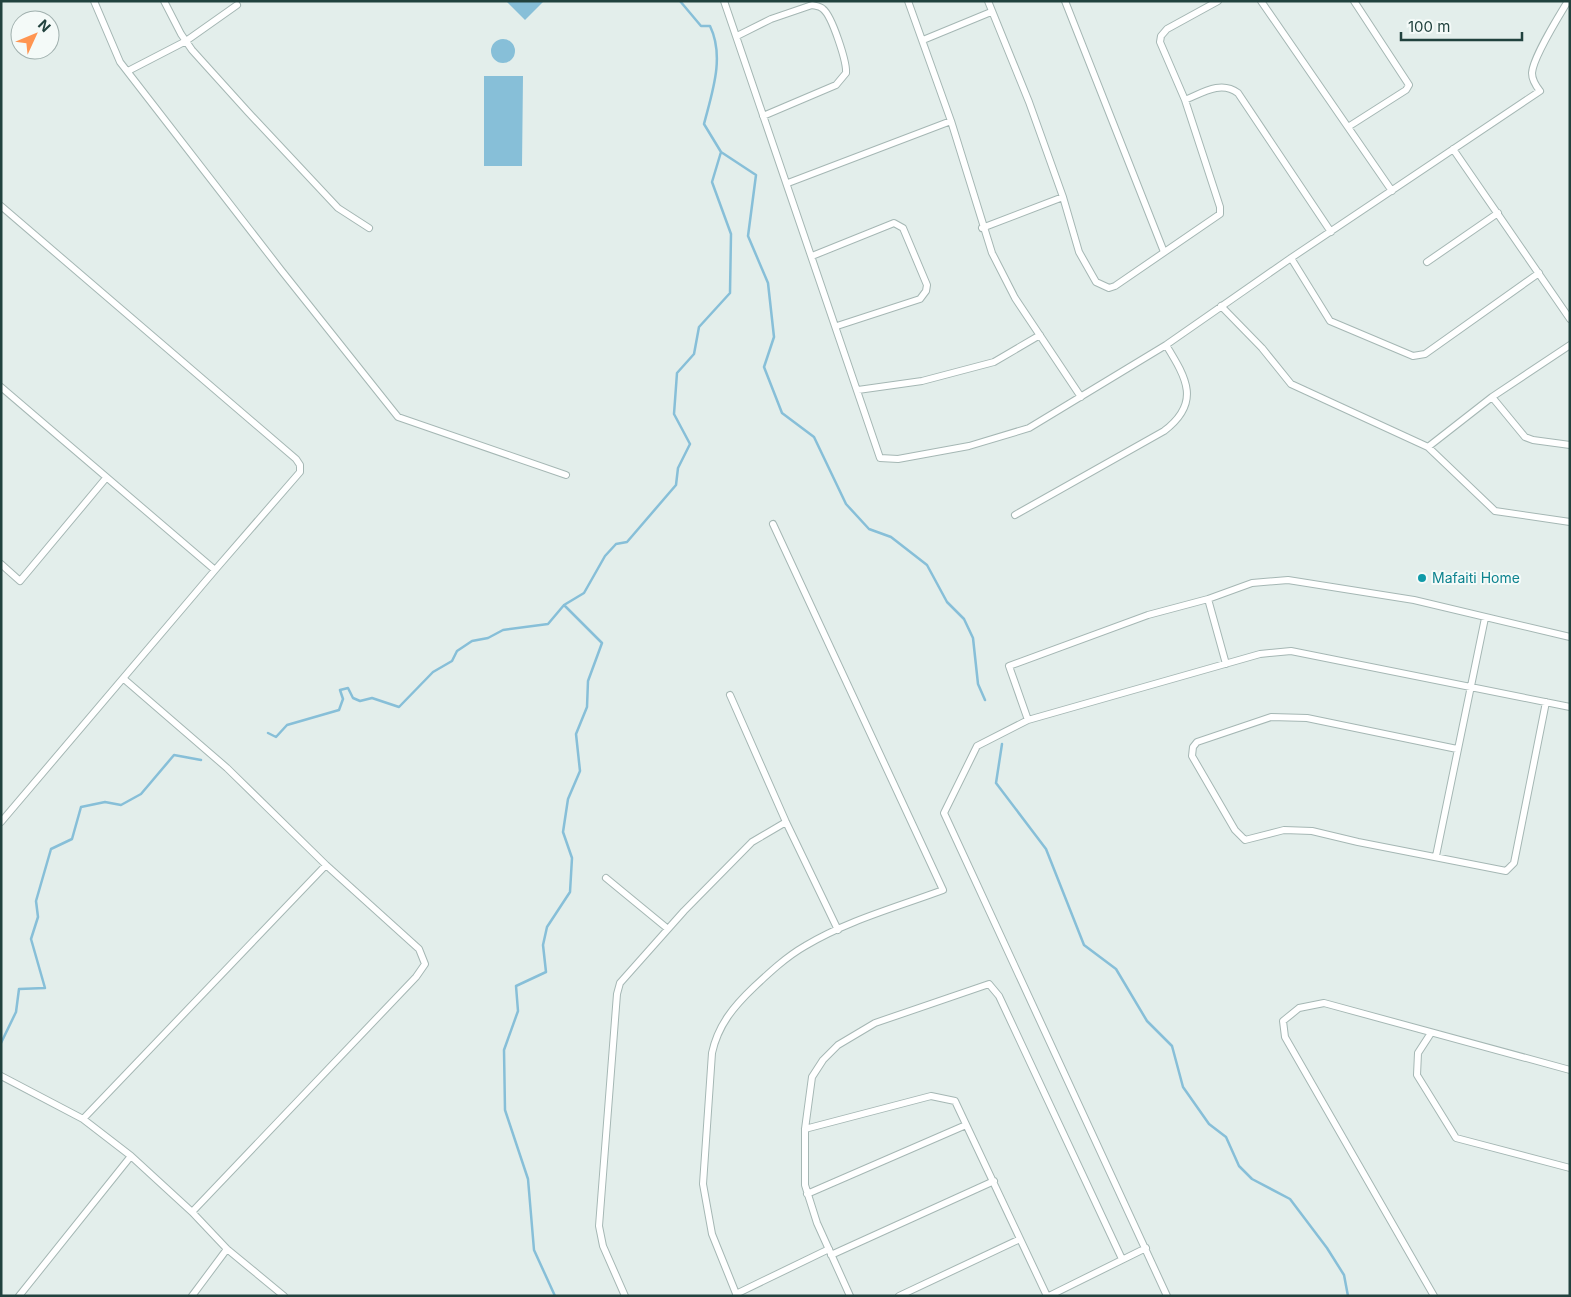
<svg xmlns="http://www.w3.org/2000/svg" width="1571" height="1297" font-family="Inter,sans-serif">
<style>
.water{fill:#87bfd8}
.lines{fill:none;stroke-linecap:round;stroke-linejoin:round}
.stream{stroke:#87bfd8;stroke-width:2.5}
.minor-casing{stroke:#a5b7b4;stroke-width:8}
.minor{stroke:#fff;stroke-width:6}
.culture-dot{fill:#0f9aa8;stroke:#f4faf8;stroke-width:2}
.labels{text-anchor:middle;stroke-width:4;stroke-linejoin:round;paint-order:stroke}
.culture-label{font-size:14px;fill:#0d838f;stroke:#f4faf8;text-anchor:start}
</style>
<rect width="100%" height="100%" fill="#e3eeeb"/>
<path class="water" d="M506,1H544L525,20Z
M491 51a12 12 0 1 1 24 0a12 12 0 1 1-24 0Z
M484,76H523L522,166H484Z"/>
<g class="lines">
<path class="stream" d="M721,152L756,175L748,236L768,283L774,337L764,367L782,413L814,437L846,504L869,529L891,537L927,565L947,602L964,619L973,638L978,684L985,700
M268,733L276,737L287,725L339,710L343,699L340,690L348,688L353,698L360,701L372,698L399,707L433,672L452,661L457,651L472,641L488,638L503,630L548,624L564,605L584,593L605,556L616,544L627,542L676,485L678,468L690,444L674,414L677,373L694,354L699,327L730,293L731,234L712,182L721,152L704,124C712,93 725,57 710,26H701L680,1
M1002,744L996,783L1046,849L1084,945L1116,969L1147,1021L1172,1046L1183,1087L1209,1124L1226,1137L1239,1166L1252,1179L1290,1199L1327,1248L1344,1275L1348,1296
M1,1043L16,1012L19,989L45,988L31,939L38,917L36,901L51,849L72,839L81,807L105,802L121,805L141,794L174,755L201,760
M555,1296L534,1250L528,1179L505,1110L504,1050L518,1011L516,986L546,972L543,945L547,927L570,892L572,858L563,832L568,799L580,771L576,734L587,707L588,681L602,643L564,605"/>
<g class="minor-casing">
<path id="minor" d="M94,1L120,62L281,270L398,417L566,475
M164,1L181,34L192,50L248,112L338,208L369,228
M724,1L880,458L898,459L969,446L1029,428L1166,345L1291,258L1540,91C1536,86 1532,80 1532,73C1533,57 1559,16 1568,1
M908,1L951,121L992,253L1015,298L1081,397
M988,1L1029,102L1063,197L1079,252L1096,282L1109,288L1115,286L1220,214V207L1185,100L1160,42L1161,36L1167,29L1218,1
M1065,1L1164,252
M1261,1L1392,191
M737,36L771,19L812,5C816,6 820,6 823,9C832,16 847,62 846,73L836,85L763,116
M923,40L991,12
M128,71L186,41L237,5
M1185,100C1202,93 1221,80 1238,93L1331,232
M1348,127L1406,90L1409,85L1354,1
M1453,149L1570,319
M788,183L951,121
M1,206L296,459L300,465V472L215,570L1,387
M982,228L1063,197
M812,256L894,223L903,228L927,285L926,291L920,299L837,326
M1291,258L1330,321L1413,356L1425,354L1539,273
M1427,262L1498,213
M1221,306L1262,348L1291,384L1428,447L1492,397L1570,345
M858,390L922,381L994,362L1040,335
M1492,397L1525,437L1533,440L1570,445
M1428,447L1495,511L1570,522
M1015,515L1164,431C1201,403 1187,379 1166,345
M1,564L20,581L106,478
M1208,599L1226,664
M124,679L227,768L326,865L419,949L425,964L416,977L192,1212
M730,695L786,822L838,930
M1028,720L1009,666L1148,615L1208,599L1252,583L1288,580L1414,600L1570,637
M1457,749L1307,718L1271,717L1197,742L1193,747L1192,756L1235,830L1245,840L1284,830L1312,831L1358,842L1506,871L1514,863L1546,702
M1,822L215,570
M1436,856L1485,618
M606,878L668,929
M1431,1033L1418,1053L1417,1075L1456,1138L1570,1168
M1,1076L83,1119L131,1156L192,1212L227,1249L284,1296
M83,1119L326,865
M805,1129L931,1096L955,1101L1047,1296
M807,1194L966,1125
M831,1255L994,1181
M736,1294L829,1249
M19,1296L131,1156
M192,1296L227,1249
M625,1296L603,1246L599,1226L617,994L620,983L684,911L752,842L786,822
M737,1296L712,1234L703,1184L712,1053C718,1025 734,1006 754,987C770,972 786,957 805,946C846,921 897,907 943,890L773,524
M850,1296L817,1223L805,1185V1129L812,1077L823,1060L838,1045L875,1023L989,984L999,996L1122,1259
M899,1296L1020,1239
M1049,1296L1146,1248
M1167,1296L944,813L977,746L1028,720L1260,654L1291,651L1570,707
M1434,1296L1285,1037L1283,1021L1299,1008L1324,1003L1570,1070"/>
</g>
<use href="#minor" class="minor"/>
</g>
<circle class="culture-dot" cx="1422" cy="578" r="5"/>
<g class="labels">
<g class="culture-label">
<text x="1432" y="583">Mafaiti Home</text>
</g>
</g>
<rect width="1571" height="1297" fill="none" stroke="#21423e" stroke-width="5"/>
<g transform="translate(35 35) rotate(46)"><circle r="24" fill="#f4faf8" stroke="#a0b0ae"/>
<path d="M0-4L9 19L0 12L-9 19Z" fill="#ff9551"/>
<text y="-8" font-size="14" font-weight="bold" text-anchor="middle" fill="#21423e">N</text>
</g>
<path d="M1401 32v8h121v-8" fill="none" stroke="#21423e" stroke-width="2.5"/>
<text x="1408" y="32" font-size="15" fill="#21423e" stroke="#f4faf8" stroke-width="4" paint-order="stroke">100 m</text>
</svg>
